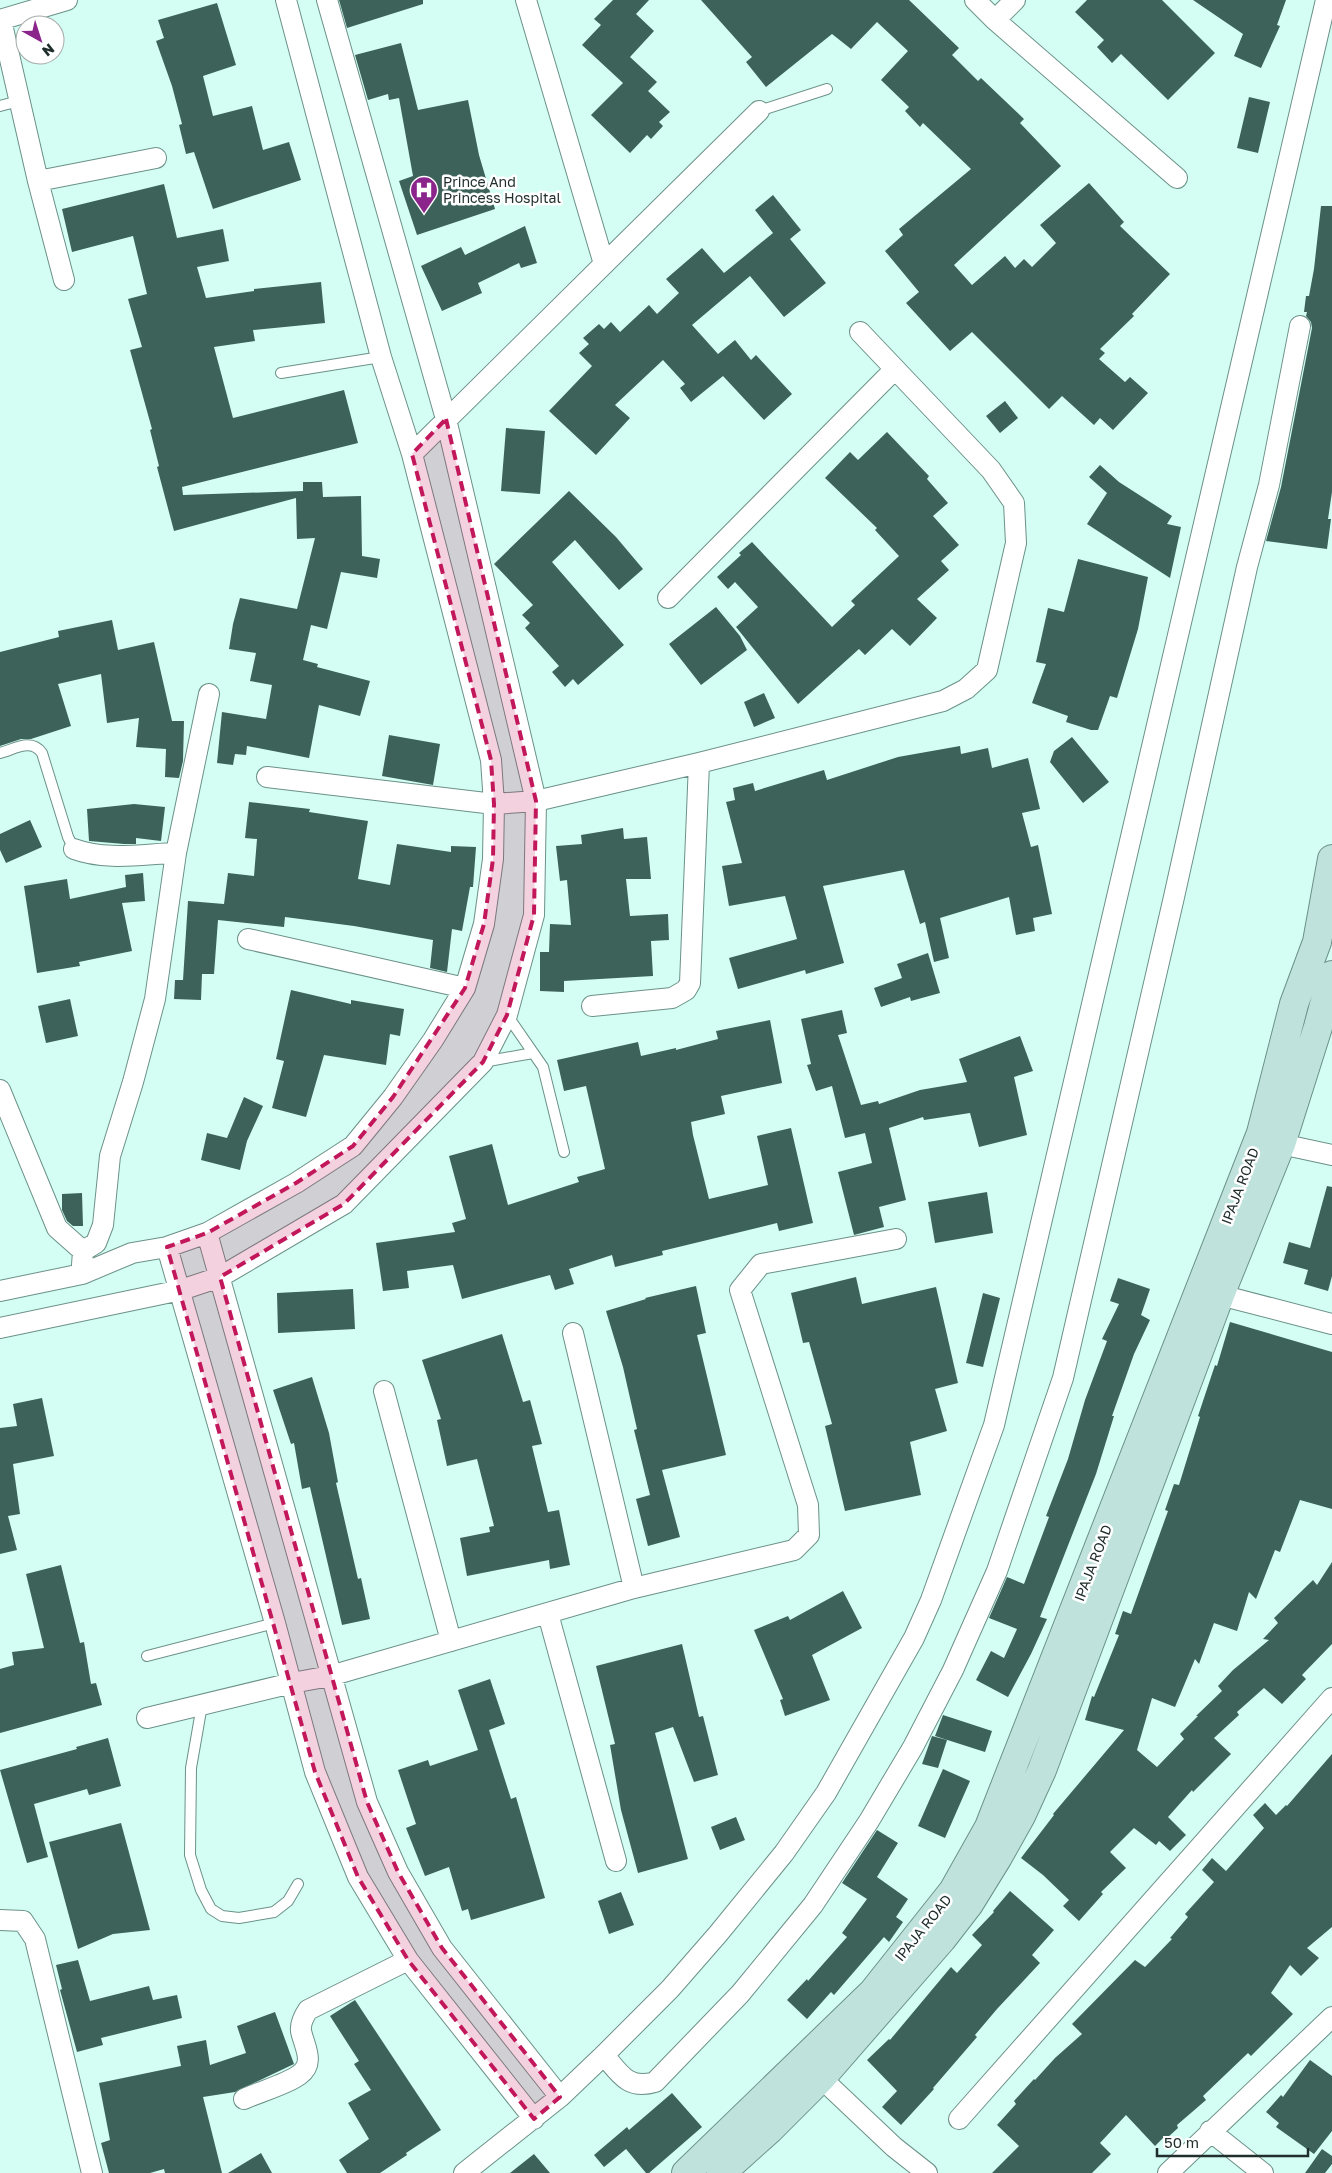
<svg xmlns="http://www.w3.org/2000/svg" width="1332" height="2173" font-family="'Golos Text',sans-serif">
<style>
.building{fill:#3d6259}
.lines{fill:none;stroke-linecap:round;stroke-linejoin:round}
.service-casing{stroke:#6b9188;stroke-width:12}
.minor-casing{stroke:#6b9188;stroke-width:22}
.secondary-casing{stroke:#6b9188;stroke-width:30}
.service{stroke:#fff;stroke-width:10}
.minor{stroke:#fff;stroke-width:20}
.secondary{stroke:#bfe3dc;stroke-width:28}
.marked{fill:#c2185b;fill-opacity:0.2;stroke:#c2185b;stroke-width:4;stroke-dasharray:10 6;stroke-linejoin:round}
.labels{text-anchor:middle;stroke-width:5;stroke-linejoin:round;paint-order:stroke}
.poi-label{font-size:14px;fill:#202f2c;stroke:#fff;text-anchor:start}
.street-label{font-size:14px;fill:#202f2c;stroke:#fff}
</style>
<rect width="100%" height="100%" fill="#d4fef3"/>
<path class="building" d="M339,0H423V4L347,28Z
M613,0H649L636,14L654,31L630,57L657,82L648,91L670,112L659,122L663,126L651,139L647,135L630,153L591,115L623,83L582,45L601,25L594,19Z
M701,0H909L959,48L952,55L978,81L981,78L1024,119L1020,123L1061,166L954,265L972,285L1005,256L1015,268L1024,259L1032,267L1056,243L1040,225L1089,183L1124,222L1120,226L1170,274L1132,314L1134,316L1100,349L1105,353L1099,359L1125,382L1130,377L1148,393L1113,430L1100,418L1094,425L1062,396L1049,409L972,332L950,351L906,303L919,292L885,251L903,235L899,229L971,169L923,123L920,127L905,111L909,107L881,80L908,51L877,22L851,49L832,34L766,87L746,62L752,57Z
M1087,0H1162L1215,53L1168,100L1121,54L1112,63L1097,47L1104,40L1075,12Z
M1193,0H1286L1277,25L1280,26L1261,68L1234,56L1243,34Z
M217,3L236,65L203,76L213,116L252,106L263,150L289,142L301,180L213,209L194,152L186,154L179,125L182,124L172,86L156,41L164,38L158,20Z
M401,43L418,110L468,100L479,155L495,209L417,235L399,181L413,176L399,98L389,100L388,94L368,100L355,55Z
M1249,97L1270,102L1258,153L1237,148Z
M164,184L177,238L223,229L229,261L197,267L206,298L254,291V289L321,282L325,323L253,330L255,341L214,347L233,418L344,390L358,443L182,487L183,495L303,491V482H322L323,497L361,496L362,556L380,559L377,578L341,572L327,629L311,625L303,660L318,664L317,667L370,681L360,716L319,705L309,758L247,746L246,755L235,754L233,765L217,763L222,712L266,719L272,685L250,681L256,653L229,649L233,624L240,598L297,609L315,538L297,539L296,498L174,531L157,467L159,466L150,430L152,429L130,350L142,347L128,299L147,294L133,236L72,252L62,209Z
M773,195L801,230L790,239L826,283L784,317L750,276L692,325L718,354L735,340L751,360L756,355L792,394L764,420L723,376L691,402L680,388L685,384L663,360L615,405L630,418L596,455L549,411L592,366L579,353L589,344L583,338L599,324L604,329L611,322L620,332L649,305L657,314L679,293L666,279L702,248L724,273L773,233L755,210Z
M1321,206H1332V492L1328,519H1331L1327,549L1266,541L1281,487L1312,328L1311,322L1306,316L1307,312H1304L1306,296H1309L1314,269Z
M525,226L537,263L521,268L519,263L478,283L482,293L442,311L421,266L461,247L465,255Z
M1005,401L1018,418L1000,433L986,416Z
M506,428L545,431L540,494L501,491Z
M887,432L929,476L927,479L948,503L933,516L959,545L941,561L949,570L917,599L937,618L910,646L892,629L865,655L859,649L798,704L736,627L758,607L735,582L728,589L717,577L741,555L739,553L752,542L832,627L855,605L851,601L899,556L875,530L877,528L825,478L850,452L858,460Z
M1100,465L1119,482L1172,516L1167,524L1181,527L1170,578L1087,524L1107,493L1089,477Z
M569,491L616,537L643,569L619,590L575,540L552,562L624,645L578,685L573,679L565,687L552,672L559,666L525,628L530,623L522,615L533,605L494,564Z
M1078,559L1148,577L1138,629L1117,698L1110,696L1098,730H1091L1066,722L1068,716L1032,703L1046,664L1036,662L1048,608L1064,612Z
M716,607L740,636L747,650L701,685L669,644Z
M112,620L118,650L154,642L172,721H184L183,761L179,778L165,777L166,749L136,747L139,718L107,723L101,674L58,684L71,726L31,739H21L0,746V652L59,637L58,631Z
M764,693L775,718L754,727L744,702Z
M389,735L440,744L433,785L382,776Z
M1072,737L1109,782L1083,803L1050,762L1054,751Z
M960,746L961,754L988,748L992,768L1028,758L1040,809L1022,813L1031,847L1038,845L1052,914L1033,918L1035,931L1016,935L1009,897L940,918L949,958L934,962L925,922L920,924L904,870L823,886L844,963L806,974L805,970L738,989L729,958L797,939L785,896L729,906L722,866L742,863L726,802L735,800L733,788L753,783L755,791L824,770L827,780L898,757Z
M249,802L310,809L309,812L368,821L358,879L390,885L397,844L451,852V846L476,847L473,887H470L462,931L452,929L447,972L430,968L433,940L354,926L285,917L284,927L218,920L214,974H202L201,1000L174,999L175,980H183L188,901L224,904L228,873L254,876L257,839L245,838Z
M134,804L165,807L161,841L136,838V844H124L89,841L87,809Z
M30,820L42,847L6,863L0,850V834Z
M623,828L624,839L647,837L651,879H626L630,916L668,914L669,940L651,941L653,976L564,981V992L540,991V952H549L550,924L571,925L567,880L560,881L556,846L582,844L581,835Z
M143,873L145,901L122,903L132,951L79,962L80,966L37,973L24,886L67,879L70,899L126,887L125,875Z
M928,953L940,993L911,1001L910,997L881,1007L874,988L902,978L897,964Z
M291,990L351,1004V1000L404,1009L400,1036L390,1034L386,1065L324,1055L306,1117L272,1108L284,1061L276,1059Z
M70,999L78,1036L46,1043L38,1006Z
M842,1010L847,1033L838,1035L861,1105L878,1101L879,1104L920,1090L967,1082L959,1059L1020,1036L1033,1071L1014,1077L1027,1135L979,1147L970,1113L924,1120L923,1117L889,1128L906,1200L879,1207L884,1227L854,1235L838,1172L872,1163L865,1133L845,1138L832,1086L816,1091L807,1065L811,1064L801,1019Z
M770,1020L782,1083L721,1096L725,1114L691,1122L693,1135L709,1199L768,1185L757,1136L791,1128L813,1223L779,1231L777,1223L662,1251L663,1255L615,1267L612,1255L569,1269L574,1284L555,1290L550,1275L462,1299L453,1265L407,1271L409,1288L383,1291L376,1243L455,1232L452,1223L466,1219L449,1156L492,1144L508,1205L579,1182L577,1177L605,1169L586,1086L564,1091L557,1060L638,1042L641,1056L676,1048V1050L718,1039L716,1031Z
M244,1097L263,1106L247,1141L240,1170L201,1160L207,1133L227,1138Z
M1327,1186L1332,1187V1276L1328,1291L1304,1284L1308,1270L1283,1263L1289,1242L1310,1248Z
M987,1192L993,1233L935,1243L928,1202Z
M82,1193L83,1226H73L67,1221L62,1210V1194Z
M856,1277L862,1304L936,1287L958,1383L935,1389L947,1431L910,1442L921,1495L845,1511L825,1426L832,1424L809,1342L803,1343L791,1293Z
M1118,1278L1150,1289L1141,1315L1150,1320L1134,1354L1112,1416H1114L1096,1474L1040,1617L1047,1619L1031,1654L1008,1697L976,1680L991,1651L1004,1658L1017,1629L989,1618L1007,1577L1024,1584L1049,1517L1046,1516L1068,1459L1085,1400L1107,1341L1102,1339L1119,1304L1110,1301Z
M696,1286L706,1333L697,1335L726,1455L662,1470L680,1537L648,1546L636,1499L650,1495L634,1430L637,1429L623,1367L606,1311L646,1299L645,1298Z
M353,1289L355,1329L278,1333L277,1293Z
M983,1293L1000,1298L983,1367L966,1363Z
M1230,1322L1332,1352V1509L1300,1500L1280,1552L1275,1550L1256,1599L1249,1592L1237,1631L1214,1623L1199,1664L1195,1659L1175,1707L1152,1698L1137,1750L1157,1767L1184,1739L1180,1734L1198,1716H1196L1222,1691L1218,1686L1233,1670L1269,1640L1263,1639L1278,1623L1274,1618L1313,1580L1317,1585L1332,1562V1644L1302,1675L1306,1679L1282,1704L1264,1688L1237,1712L1239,1715L1214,1738L1231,1754L1193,1792L1192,1790L1168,1817L1186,1835L1170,1851L1159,1841L1156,1845L1134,1828L1110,1852L1126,1868L1101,1892L1103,1894L1079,1921L1063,1906L1069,1900L1043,1875L1021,1858L1054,1815L1053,1814L1124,1730L1085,1720L1092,1696L1094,1697L1119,1635L1115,1634L1123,1611L1131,1614L1168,1511L1165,1510L1174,1484L1179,1485L1200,1417L1198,1416L1215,1365L1217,1366Z
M502,1334L523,1402L530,1400L542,1444L532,1446L548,1512L559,1510L570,1565L550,1569L549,1560L467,1576L460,1538L490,1532L489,1527L494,1526L477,1459L447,1466L437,1420L441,1419L422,1360Z
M312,1377L329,1433L338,1482L336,1483L358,1579L361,1578L370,1619L342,1625L310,1487L302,1489L294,1443L291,1444L273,1390Z
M42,1398L54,1456L13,1464L20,1514L8,1516L17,1550L0,1554V1428L17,1426L13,1404Z
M61,1565L80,1643L84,1642L91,1684L96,1683L102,1705L0,1733V1669L14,1665L12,1652L44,1648L26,1574Z
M843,1591L862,1628L812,1655L830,1700L785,1716L780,1700L783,1699L754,1630L788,1616L790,1620Z
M682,1644L699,1717L703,1716L718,1775L694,1782L673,1727L655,1733L688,1859L638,1873L621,1810L610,1745L615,1744L596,1666Z
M490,1679L505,1724L489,1730L511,1799L516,1797L545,1898L471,1920L468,1909L462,1911L449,1867L425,1876L406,1828L416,1824L398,1770L428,1760L430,1766L478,1750L458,1690Z
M943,1715L992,1731L985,1752L935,1736Z
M932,1736L947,1740L938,1768L922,1764Z
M108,1738L121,1786L89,1795L87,1789L34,1804L48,1857L27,1863L0,1770L77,1749L76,1747Z
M1332,1754V1927L1307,1948L1319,1958L1301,1976L1290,1965L1271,1993L1293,2014L1251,2056L1248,2053L1203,2096L1206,2100L1177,2125L1178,2128L1167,2138L1165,2136L1155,2146L1126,2115L1100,2143L1111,2154L1092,2173H992L1019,2146L997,2125L1016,2104L1014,2101L1034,2079L1035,2080L1055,2058L1082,2034L1072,2024L1135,1960L1145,1967L1172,1939L1170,1938L1188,1917L1185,1914L1214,1882L1202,1870L1212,1858L1226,1871L1264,1828L1253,1815L1265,1803L1276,1815L1286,1805L1287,1806Z
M943,1769L970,1781L945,1838L918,1826Z
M736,1817L745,1840L720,1850L711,1827Z
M121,1823L150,1930L113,1934L78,1949L49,1842Z
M877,1830L898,1843L877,1877L908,1899L896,1917L903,1922L889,1942L884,1937L834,1995L831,1992L807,2019L787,2000L807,1979L808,1981L847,1937L842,1933L867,1899L842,1883Z
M1010,1891L1054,1930L1032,1955L1040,1963L997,2009L975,2035L977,2037L933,2088L934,2089L901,2125L882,2107L897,2091L867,2060L889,2039L890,2040L951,1967L957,1973L982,1945L972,1935L994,1912L993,1911Z
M621,1892L634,1925L609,1934L598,1901Z
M78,1960L90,2001L149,1986L153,2000L177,1995L182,2018L101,2038L103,2045L77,2052L60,1990L62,1989L56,1965Z
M355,2000L441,2130L406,2153L407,2155L380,2173H347L339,2160L369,2139L348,2103L371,2090L354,2064L359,2061L330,2016Z
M275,2012L294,2064L235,2092L203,2097L222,2173H165L164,2169L150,2173H109L101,2143L110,2140L99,2083L181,2066L177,2046L206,2040L210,2065L246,2053L237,2026Z
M1310,2060L1332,2076V2131L1314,2154L1276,2127L1279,2123L1266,2112L1281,2095L1283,2097Z
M672,2093L702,2127L649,2173H646L626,2149L604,2167L594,2155L627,2127L629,2130Z
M1322,2149L1332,2156V2164L1325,2173H1305Z
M261,2153L272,2173H228Z
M534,2154L550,2173H510Z"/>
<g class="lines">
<g class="service-casing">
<path id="service" d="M0,106L19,101
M759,111L827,89
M281,373L381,357
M0,753C15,749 31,738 42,753L68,837L74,849
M507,1015L543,1067L564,1152
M483,1062L533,1053
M147,1656L275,1623
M202,1705L191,1768L190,1855L201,1890L211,1909L222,1916L239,1918L274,1912L288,1901L298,1884"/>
</g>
<g class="minor-casing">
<path id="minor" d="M526,0L604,264
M975,0L995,20L1177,178
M0,20L67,0
M1,20L38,181L64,280
M995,20L1015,0
M38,181L156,158
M412,454L759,111
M668,598L894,370
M267,777L494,804L536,801L699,763L943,701L966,689L987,670L1016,543L1014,503L991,470L860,332
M74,849C106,861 143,854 176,853
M248,939L465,988
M592,1006L672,998L686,990L690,983L699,763
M0,1090L57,1228L83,1251L82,1265
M1281,1144L1332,1155
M207,1233L367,1802L398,1872L442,1948L560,2097
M167,1247L275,1623L315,1772L358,1877L408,1960L534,2119
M83,1251L96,1243L103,1225L110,1156L133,1082L155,999L176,853L209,694
M0,1291L82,1274L132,1253L167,1247L207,1233L296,1183L353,1146L393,1097L433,1040L465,988L484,924L493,859L494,804L491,760L412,454L381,357L286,0
M1220,1295L1332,1324
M0,1328L181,1290L220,1277L344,1204L483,1062L507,1015L534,915L536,801L446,419L327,0
M573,1333L634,1588
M384,1391L451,1641
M548,1614L616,1861
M147,1718L292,1683L330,1676L634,1588L794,1550L809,1535L808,1505L740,1290L761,1264L896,1239
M0,1920L23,1921L35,1939L92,2173
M604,2055C620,2074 628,2090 655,2082L740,1994L813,1905L869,1821L913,1747L953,1670L997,1571L1063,1378L1174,897L1247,567L1269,485L1300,326
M821,2078L894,2147L927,2173
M244,2099C261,2091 285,2085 299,2075C316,2063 304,2046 301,2031C300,2023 304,2016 308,2010L408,1960
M959,2119L1332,1698
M1210,2131L1263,2173
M464,2173L560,2097L604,2055L670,1989L718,1934L784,1853L826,1793L914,1638L931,1600L994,1425L1326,0
M1168,2173L1332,2017"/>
</g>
<g class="secondary-casing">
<path id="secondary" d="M686,2173L873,1992L953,1891L989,1827L1261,1133L1294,1004L1317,942L1332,859
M721,2173L770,2129L821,2078L942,1939L969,1904L998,1857L1021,1816L1042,1770L1220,1295L1281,1144L1318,1027L1332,975"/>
</g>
<use href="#service" class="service"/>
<use href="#minor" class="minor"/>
<use href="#secondary" class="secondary"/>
</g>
<path class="marked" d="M446,419L536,801L534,915L507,1015L483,1062L344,1204L220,1277L367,1802L398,1872L442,1948L560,2097L534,2119L408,1960L358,1877L315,1772L167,1247L207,1233L296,1183L353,1146L393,1097L465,988L484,924L493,859L494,804L491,760L412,454Z"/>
<defs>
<g id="hospital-pin" transform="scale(1.4375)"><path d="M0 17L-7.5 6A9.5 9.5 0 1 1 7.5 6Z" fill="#8b258c" stroke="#fff"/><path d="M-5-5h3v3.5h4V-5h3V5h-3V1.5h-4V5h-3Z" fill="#fff"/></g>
</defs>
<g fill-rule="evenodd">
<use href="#hospital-pin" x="424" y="190"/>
</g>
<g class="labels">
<g class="poi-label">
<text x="443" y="187">Prince And<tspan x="443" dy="16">Princess Hospital</tspan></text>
</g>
<g class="street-label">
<text transform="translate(1240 1186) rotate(-69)" y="5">IPAJA ROAD</text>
<text transform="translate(1093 1563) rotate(-69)" y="5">IPAJA ROAD</text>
<text transform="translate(923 1928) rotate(-51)" y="5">IPAJA ROAD</text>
</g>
</g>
<g transform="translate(40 40) rotate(141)"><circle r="24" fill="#ffffff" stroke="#a6acab"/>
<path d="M0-4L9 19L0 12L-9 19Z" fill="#8b258c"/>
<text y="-8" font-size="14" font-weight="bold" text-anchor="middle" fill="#202f2c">N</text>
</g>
<path d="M1157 2148v8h151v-8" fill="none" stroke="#202f2c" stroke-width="2.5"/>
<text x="1164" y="2148" font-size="15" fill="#202f2c" stroke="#ffffff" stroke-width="4" paint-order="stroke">50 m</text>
</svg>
